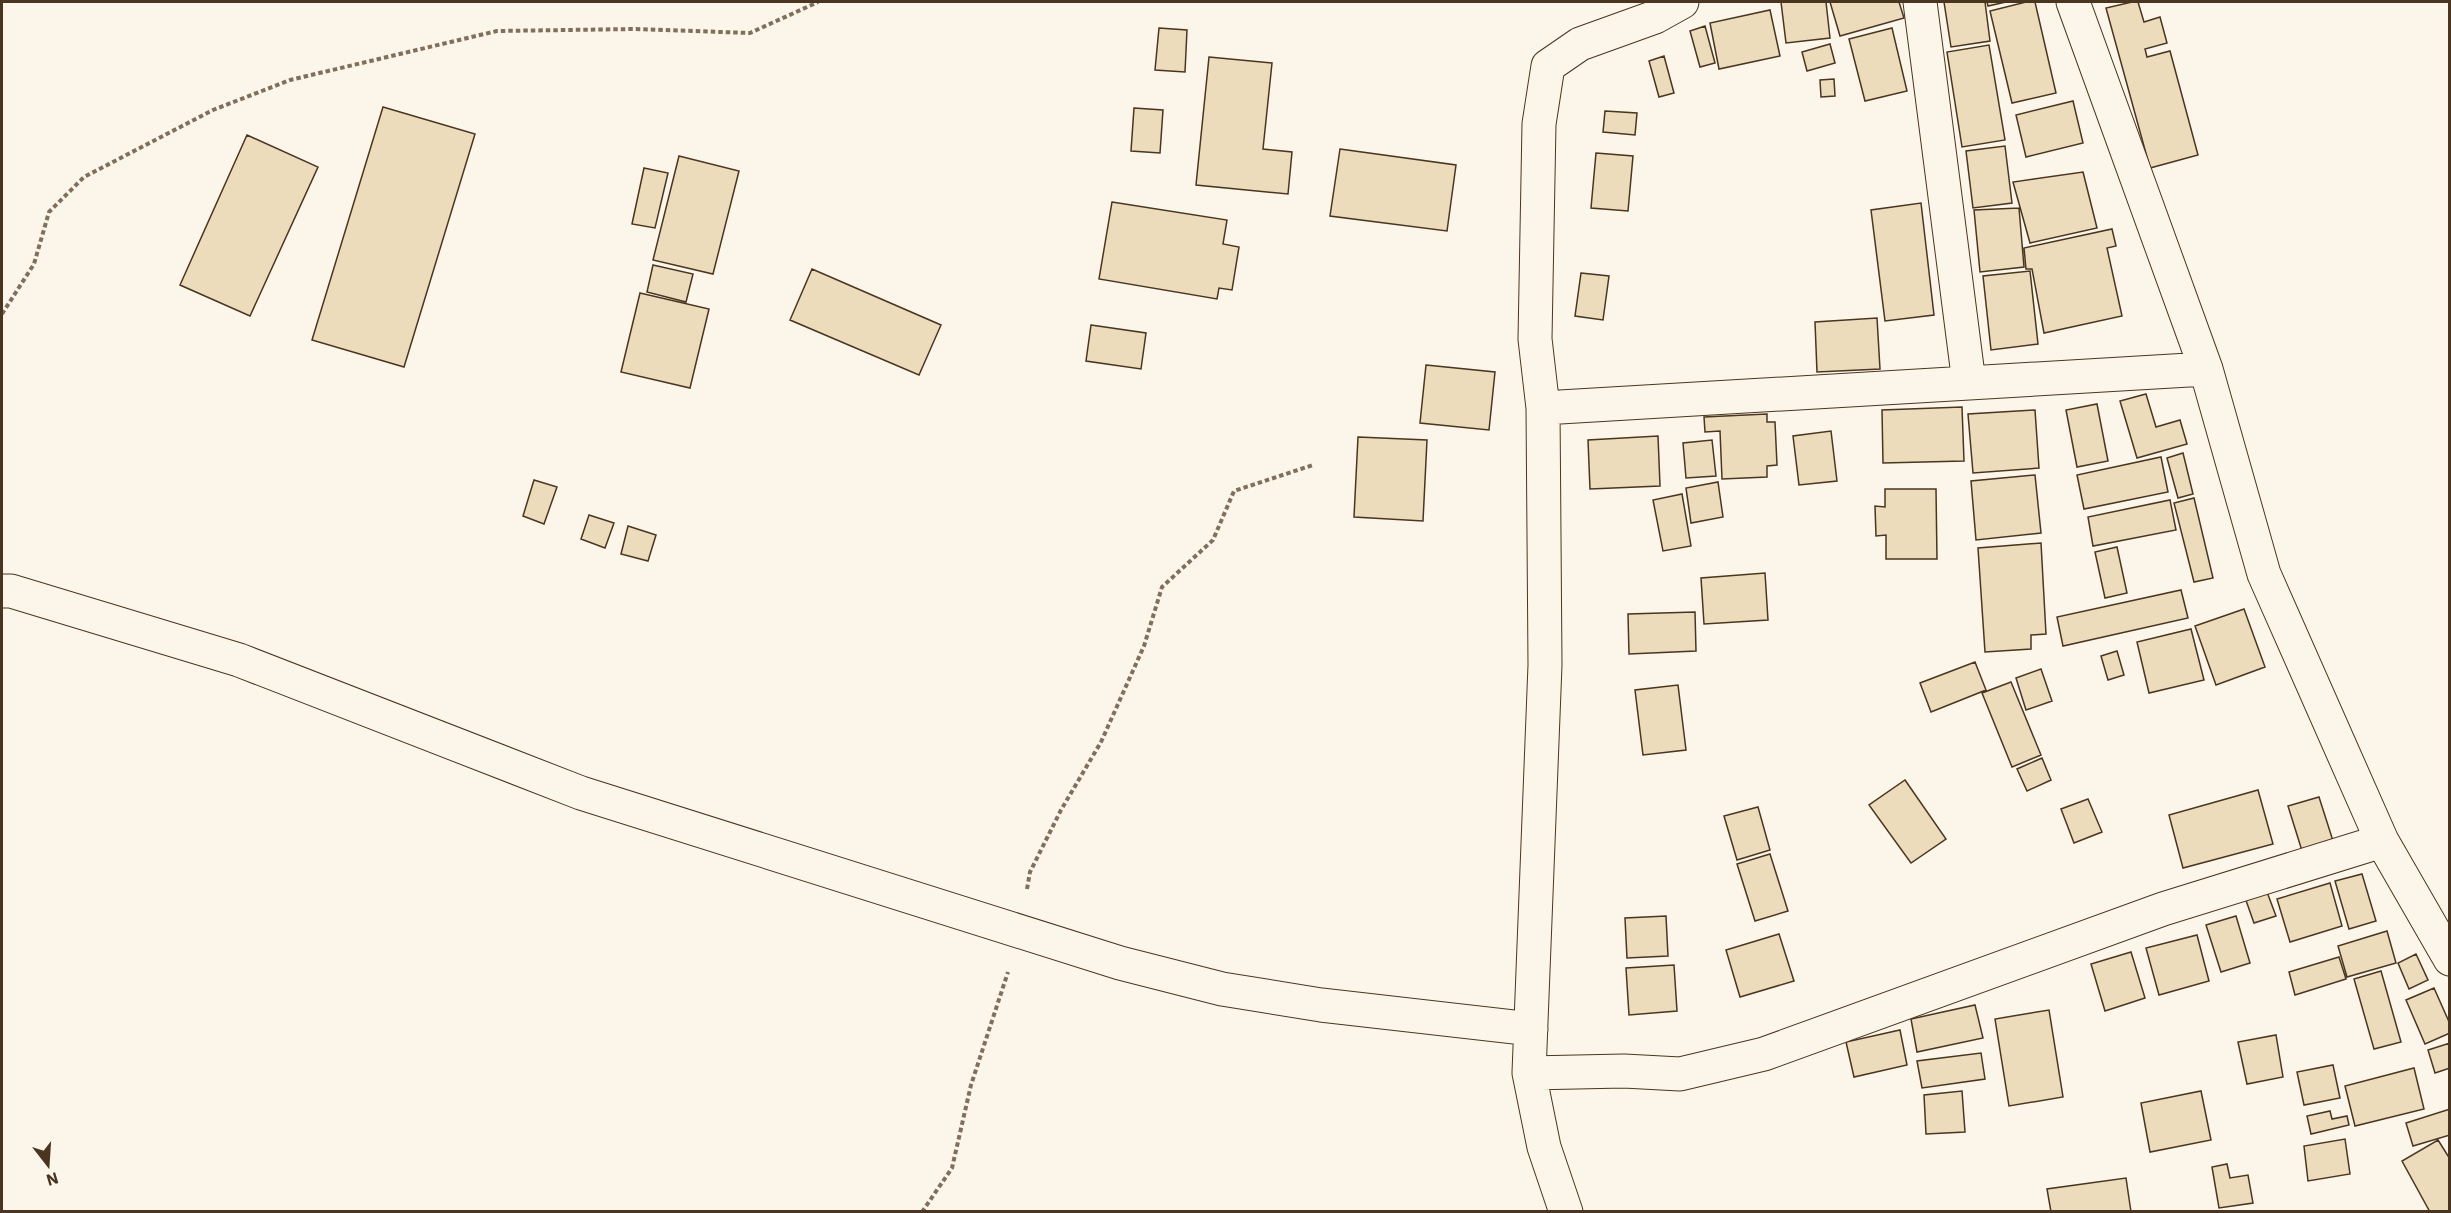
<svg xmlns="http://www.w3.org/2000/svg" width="2451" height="1213" font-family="'IBM Plex Sans',sans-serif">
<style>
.building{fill:#ecdcbc;stroke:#4a3520;stroke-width:1.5}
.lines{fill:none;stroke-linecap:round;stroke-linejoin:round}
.minor-casing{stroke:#4a3520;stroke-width:35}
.path{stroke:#7f6f5c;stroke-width:4;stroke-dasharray:4.5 3;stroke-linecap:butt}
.minor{stroke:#fbf6e9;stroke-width:33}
</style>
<rect width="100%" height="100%" fill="#fbf6e9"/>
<path class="building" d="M1781,2H1826L1830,38L1786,43Z
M1830,2H1899L1904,18L1840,36Z
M1944,2H1985L1990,41L1951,47Z
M1987,2H2006L1988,6Z
M2026,2H2035L2056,93L2012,103L1990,11Z
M2132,2H2138L2144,22L2160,17L2167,43L2145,49L2147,57L2170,51L2198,155L2150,168L2106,8Z
M1770,10L1780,56L1719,69L1710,23Z
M1705,26L1715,63L1700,67L1690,31Z
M1159,28L1187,30L1185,72L1155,70Z
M1892,28L1907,91L1865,101L1849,39Z
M1830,44L1835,63L1807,71L1802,52Z
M1989,45L2005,140L1962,147L1947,52Z
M1664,56L1674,93L1659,97L1649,61Z
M1209,57L1272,63L1263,149L1292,152L1288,194L1196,185Z
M1834,79L1835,96L1821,97L1820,80Z
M2073,101L2083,143L2026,157L2016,115Z
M383,107L475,134L404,367L312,340Z
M1134,108L1163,110L1160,153L1131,151Z
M1605,111L1637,113L1635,135L1603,132Z
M247,135L318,167L250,316L180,285Z
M2005,146L2012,203L1973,208L1966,151Z
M1340,149L1456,165L1447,231L1330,216Z
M1596,153L1633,156L1628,211L1591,208Z
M679,156L739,171L713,274L653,260Z
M644,168L668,173L655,228L632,224Z
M2083,172L2097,228L2030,243L2013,182Z
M1112,202L1227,220L1223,244L1239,247L1232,290L1219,288L1217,299L1099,279Z
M1921,203L1934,315L1885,321L1871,210Z
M2019,208L2024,267L1980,272L1974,210Z
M2112,229L2116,246L2107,248L2122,316L2044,333L2032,269H2026L2024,248Z
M653,265L693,274L686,302L647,292Z
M812,269L941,325L919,375L790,320Z
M2030,271L2038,344L1991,350L1983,276Z
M1581,273L1609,276L1603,320L1575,316Z
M640,293L709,309L690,388L621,372Z
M1877,318L1880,369L1817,372L1815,322Z
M1091,325L1146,333L1141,369L1086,361Z
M1426,365L1495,372L1489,430L1420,423Z
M2146,394L2156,427L2180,420L2187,444L2137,458L2120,401Z
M2097,404L2108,461L2077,467L2066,410Z
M1962,407L1964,461L1883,463L1882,410Z
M2035,410L2039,468L1973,473L1968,414Z
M1767,414V422H1775L1777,465L1767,466V477L1722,479L1720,431L1705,432L1704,417Z
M1831,431L1837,481L1799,485L1793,436Z
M1658,436L1660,486L1590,489L1588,440Z
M1358,437L1427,440L1423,521L1354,517Z
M1712,440L1716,476L1686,478L1683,443Z
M2183,453L2193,494L2178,498L2167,458Z
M2161,457L2168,492L2084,509L2077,475Z
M2035,475L2041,533L1976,540L1971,481Z
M534,480L557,487L544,524L523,516Z
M1718,482L1723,517L1691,523L1686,488Z
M1885,489H1936L1937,559H1886V535L1876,536L1875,506L1885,507Z
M1682,494L1691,546L1663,551L1653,500Z
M2194,498L2213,578L2194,582L2174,503Z
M2170,500L2176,530L2093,546L2088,517Z
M589,515L614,523L605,548L581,539Z
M628,526L656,535L648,561L621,554Z
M2041,543L2046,634L2031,635V649L1985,652L1978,548Z
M2117,547L2127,593L2105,598L2095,552Z
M1765,573L1768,620L1704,624L1701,578Z
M2181,590L2188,618L2063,646L2057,617Z
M2244,609L2265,667L2216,685L2195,626Z
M1695,612L1696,651L1629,654L1628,614Z
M2191,629L2204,680L2149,693L2137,642Z
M2117,651L2124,675L2108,680L2101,656Z
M1975,662L1986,690L1931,712L1920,683Z
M2041,669L2052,701L2026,710L2016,678Z
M2011,682L2041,755L2012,767L1982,693Z
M1678,685L1686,750L1643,755L1635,690Z
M2042,758L2051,780L2027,791L2017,769Z
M1905,780L1946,839L1911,863L1869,805Z
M2258,790L2273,844L2183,868L2169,815Z
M2319,797L2334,844L2303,854L2288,806Z
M2088,799L2102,832L2074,843L2061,809Z
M1758,807L1770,850L1737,860L1724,816Z
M1770,854L1788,911L1755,921L1737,864Z
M2362,874L2376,921L2349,929L2335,881Z
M2330,883L2342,926L2290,942L2277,899Z
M2264,884L2276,916L2254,923L2243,892Z
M1666,916L1668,956L1627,958L1625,918Z
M2236,916L2250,963L2221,972L2206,925Z
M2387,931L2396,963L2347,977L2338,946Z
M1779,934L1794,981L1740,997L1726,950Z
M2197,935L2209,981L2159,995L2146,948Z
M2131,952L2145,998L2105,1011L2091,964Z
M2416,954L2428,980L2409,989L2398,963Z
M2339,957L2346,979L2295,995L2289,972Z
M1674,965L1677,1011L1629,1015L1626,968Z
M2381,971L2401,1042L2374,1049L2354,979Z
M2434,988L2450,1024V1033L2425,1044L2406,1000Z
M1975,1005L1983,1038L1917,1052L1911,1019Z
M2049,1010L2063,1097L2009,1106L1995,1019Z
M1900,1030L1907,1065L1854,1077L1846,1042Z
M2276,1035L2283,1077L2247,1084L2238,1042Z
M2450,1043V1068L2435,1073L2428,1050Z
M1981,1053L1985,1079L1922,1088L1917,1061Z
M2333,1065L2340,1098L2304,1105L2297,1072Z
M2414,1068L2424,1109L2355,1126L2345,1086Z
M1962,1091L1965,1132L1926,1134L1924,1095Z
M2201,1091L2211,1140L2150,1152L2141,1103Z
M2450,1109V1135L2413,1146L2406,1123Z
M2330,1111L2332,1119L2347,1116L2349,1125L2311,1134L2307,1116Z
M2345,1139L2350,1174L2308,1181L2304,1146Z
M2438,1140L2450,1159V1212H2430L2402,1161Z
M2227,1164L2230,1178L2248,1175L2253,1203L2219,1208L2212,1167Z
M2126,1178L2131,1212H2051L2047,1189Z"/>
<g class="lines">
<g class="minor-casing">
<path id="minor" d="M1920,2L1969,383
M2073,2L2206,369L2264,574L2382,841L2450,959
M1543,408L2206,369
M2,591H11L239,660L581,793L1120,963L1222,989L1321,1005L1531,1029
M1529,1073L1624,1071L1680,1074L1764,1054L2163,909L2382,841
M1566,1212L1544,1147L1529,1073L1545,665L1543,408L1535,339L1539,124L1548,66L1580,44L1655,17L1682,2"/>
</g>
<path class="path" d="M2,314L34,264L49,212L84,177L213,110L290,80L497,31L636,29L750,33L818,2
M1027,889L1030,872L1061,810L1101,742L1144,646L1162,587L1213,540L1234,491L1313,465
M922,1212L952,1168L971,1085L1008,972"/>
<use href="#minor" class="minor"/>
</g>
<rect width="2451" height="1213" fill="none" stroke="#4a3520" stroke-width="6"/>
<g transform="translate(48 1165) rotate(163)" stroke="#fbf6e9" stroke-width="4.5" paint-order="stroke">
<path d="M0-4.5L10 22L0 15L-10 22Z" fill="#4a3520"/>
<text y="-9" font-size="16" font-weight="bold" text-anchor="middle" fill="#4a3520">N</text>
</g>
</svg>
